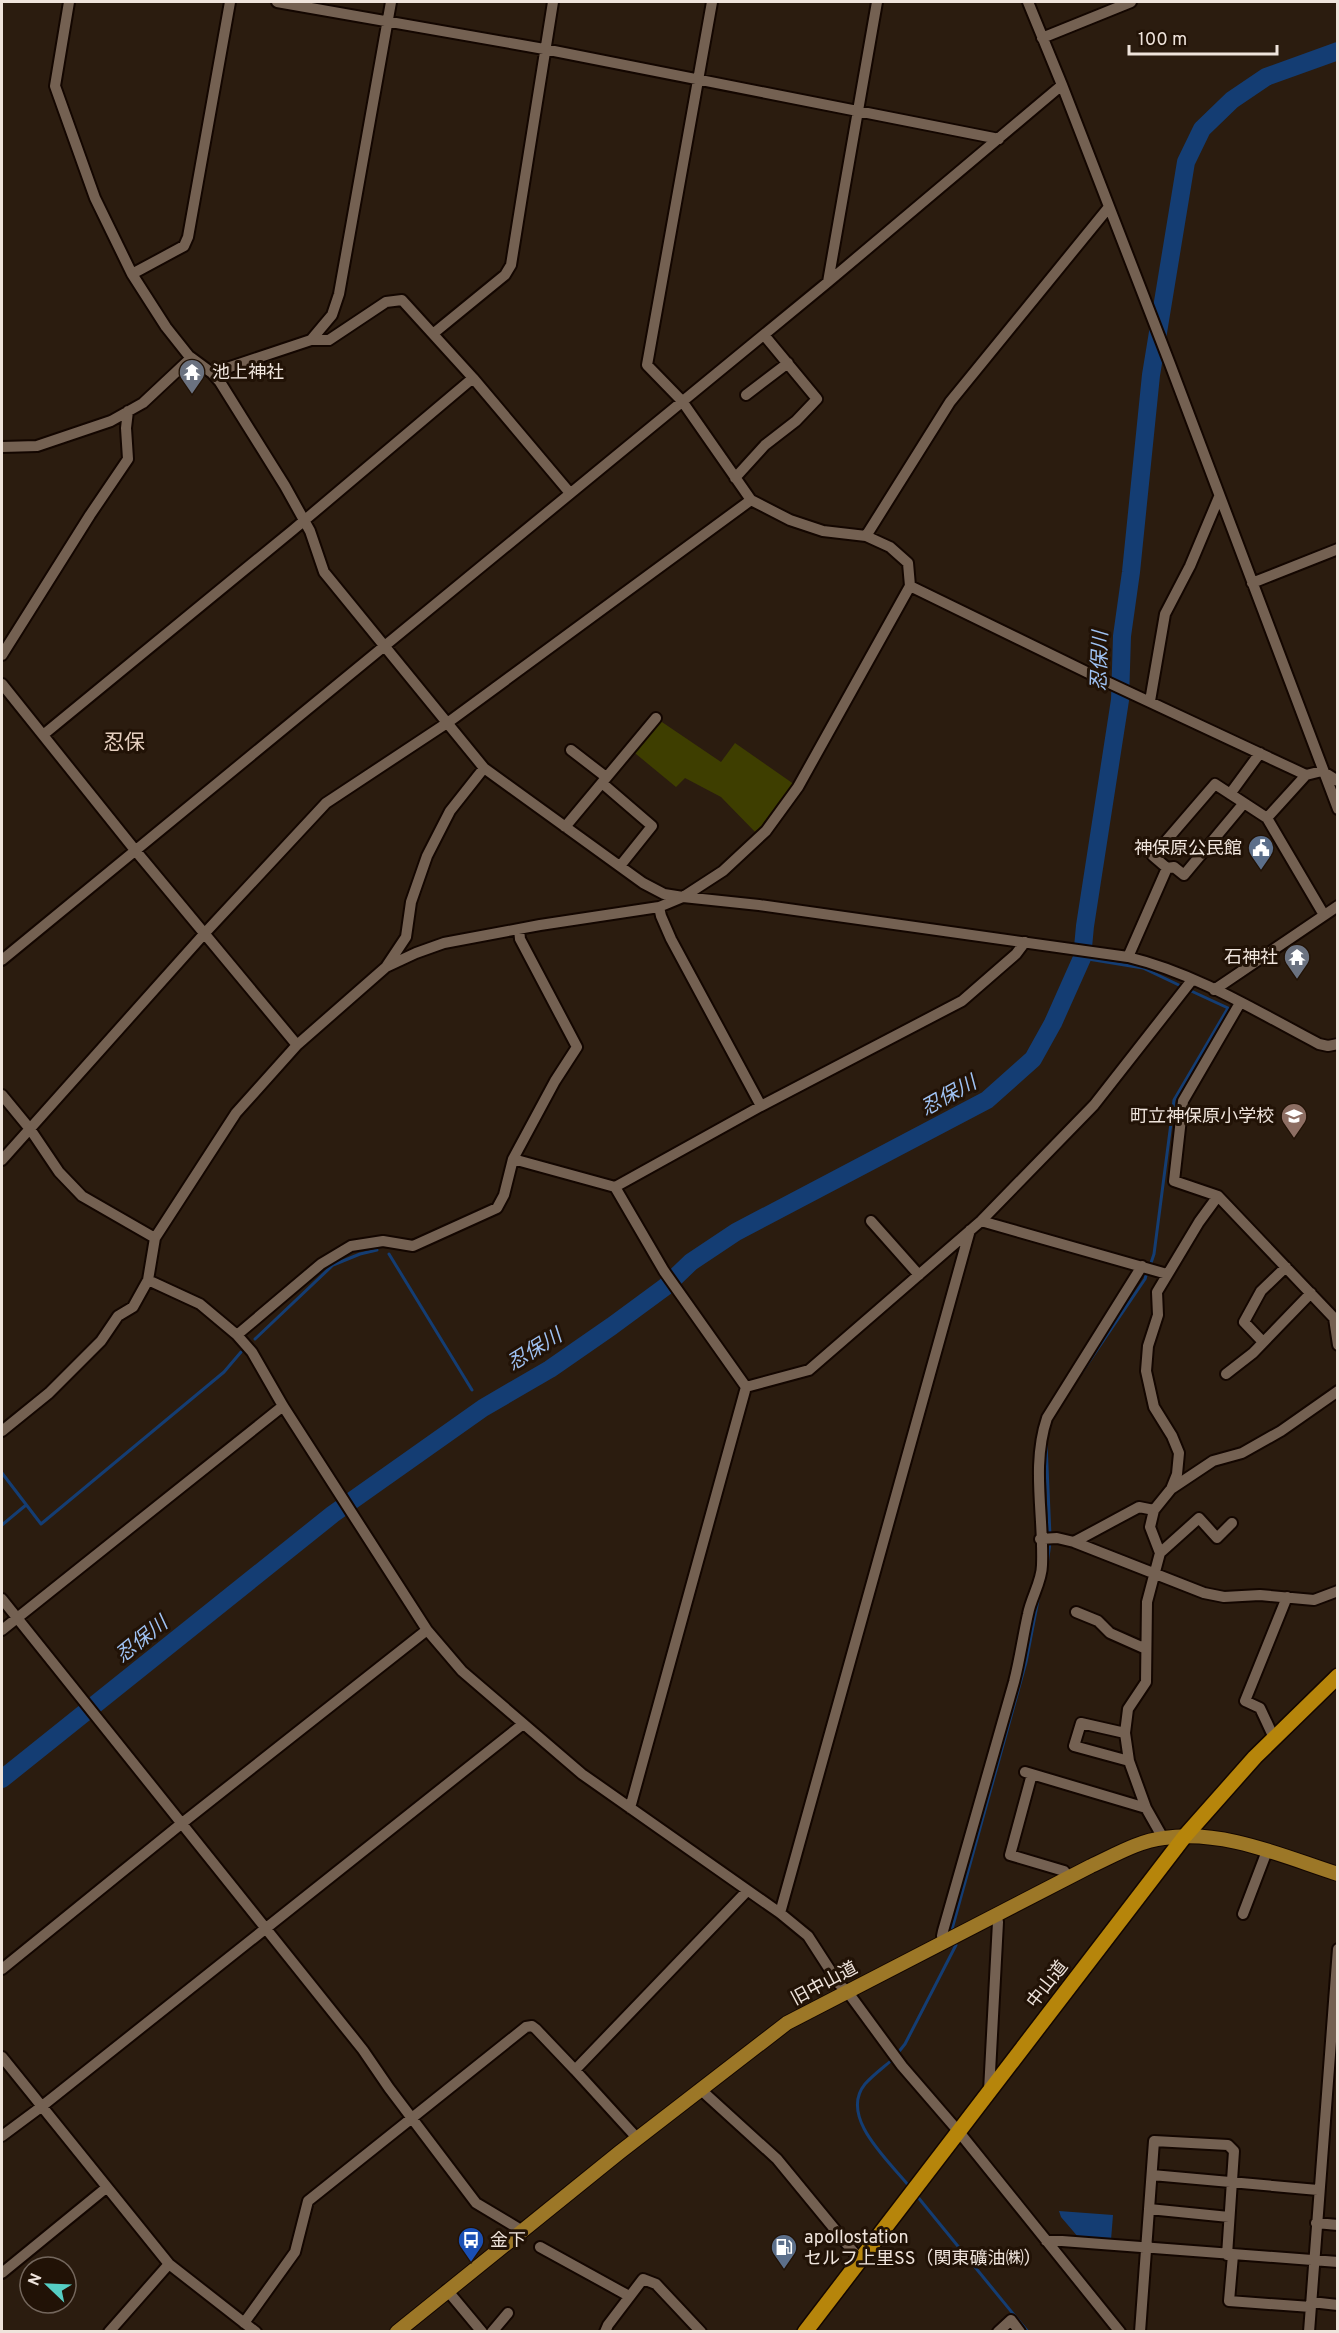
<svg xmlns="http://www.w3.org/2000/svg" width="1339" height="2333" font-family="Overpass,'Noto Sans JP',sans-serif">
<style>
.green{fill:#3e3e00}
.water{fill:#143d73}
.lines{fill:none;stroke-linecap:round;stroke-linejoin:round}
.stream{stroke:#143d73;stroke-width:3}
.river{stroke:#143d73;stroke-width:18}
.minor-casing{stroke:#130600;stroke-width:14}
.major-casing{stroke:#130600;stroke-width:16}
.highway-casing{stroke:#130600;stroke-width:18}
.minor{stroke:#746152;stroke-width:10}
.major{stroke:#9c7727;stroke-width:14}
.highway{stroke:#b6850b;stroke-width:15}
.labels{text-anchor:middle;stroke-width:6;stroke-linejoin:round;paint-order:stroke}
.poi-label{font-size:18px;fill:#efe4dc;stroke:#211206;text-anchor:start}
.street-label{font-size:18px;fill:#efe4dc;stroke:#211206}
.water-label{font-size:20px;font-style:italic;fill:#9fc2f3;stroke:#211206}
.quarter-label{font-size:21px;fill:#e5cfbf;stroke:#211206}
</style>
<rect width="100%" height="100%" fill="#2b1c0f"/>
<path class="green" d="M656,718L721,762L735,743L798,787L760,837L721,797L685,778L676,787L630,749Z"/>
<path class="water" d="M1059,2211L1113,2215L1111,2240L1079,2238L1061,2217Z"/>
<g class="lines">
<path class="stream" d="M1082,958L1143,968L1183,987
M389,1254L472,1390
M1150,1266L1154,1254L1174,1100L1228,1008L1189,990
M255,1339L333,1265L360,1254L377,1250
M1082,1372L1145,1279L1147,1272
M481,1404L483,1408
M1046,1443L1050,1536
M2,1473L41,1524L224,1372L241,1352
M2,1525L26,1505
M1047,1565L1050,1542
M953,1934L952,1929L1026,1662L1039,1595
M897,2054L905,2044L956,1945L954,1940
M893,2059C884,2067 873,2075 865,2084C838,2117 890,2162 909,2186
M917,2196L1028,2332"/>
<path class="river" d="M2,1779L333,1514L483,1408L550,1369L612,1326L665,1287L691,1262L736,1232L987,1100L1033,1059L1053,1023L1082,958L1085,926L1120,700L1122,636L1131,572L1151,375L1186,162L1202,129L1232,100L1266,77L1338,51"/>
<g class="minor-casing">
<path id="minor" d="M69,2L55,86L95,198L132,274L166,327L189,356L212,373L220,382L285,486L310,531L324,572L484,768L643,883L664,894L683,897L759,905L1128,957C1195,973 1258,1012 1319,1044L1328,1046L1338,1044
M277,2L544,49L999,139
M1028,2L1062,85L1170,364L1338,809
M1042,38L1131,2
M132,274L184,246L188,237L230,2
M828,282L877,2
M434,333L505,275L511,265L553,2
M311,340L332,315L339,294L391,2
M212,373L311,340H329L386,302L402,300L473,378L570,493
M746,395L788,363
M2,447L37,446L111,421L143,403L191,358
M735,478L765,445L796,421L817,399L764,335
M866,536L950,402L1109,207
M1252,583L1338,549
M910,586L1107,682L1306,775L1322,771L1338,781
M2,655L90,515L128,459L126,428L128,411
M2,684L135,850L297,1045
M1150,701L1165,614L1190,566L1219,497
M43,735L293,530L473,378
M571,750L606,777
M602,783L652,826L620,866
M1230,794L1260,753
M1267,818L1324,915
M565,827L656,718
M1167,868L1174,867L1184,875L1244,803
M659,907L661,916L671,939L761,1106
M1128,957L1167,868L1153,856L1215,784L1267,818L1306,775
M2,960L828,282L1062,85
M386,967L416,953L444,943L540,925L659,907L683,897L723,871L766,831L798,787L910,586L908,563L890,547L866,536L823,531L790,520L751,500L682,401L647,365L712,2
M1214,990L1338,906
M1240,1003L1183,1101L1174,1181L1218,1196L1334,1318L1338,1345
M2,1095L30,1129L59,1172L82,1196L155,1238
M513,1159L615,1187L761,1106L962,1001L1016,954L1025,942
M2,1160L204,934L326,803L450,721L751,500
M615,1187L664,1271L746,1387L630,1808
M871,1221L919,1275
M981,1221L1167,1274
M148,1280L200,1304L237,1335L252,1352L283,1406L427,1630L462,1671L582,1774L780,1913L808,1936L839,1984L847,1991L902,2066L959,2132L1120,2332
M237,1335L321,1264L351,1246L383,1241L413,1246L497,1208L504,1195L513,1159L555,1081L577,1047L520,939L519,929
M1263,1342L1244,1322L1261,1291L1286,1267
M1226,1374L1253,1353L1311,1293
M746,1387L809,1370L981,1221L1094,1105L1192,980
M2,1431L49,1393L101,1341L118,1316L133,1307L148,1280L155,1238L236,1113L297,1045L386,967L406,937L411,902L427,856L450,811L484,768
M1171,1489L1213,1461L1242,1453L1281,1431L1338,1391
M1040,1539L1057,1538L1074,1542L1204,1593L1224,1597L1260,1595L1314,1600L1338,1591
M1074,1542L1139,1507L1154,1510
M1160,1553L1199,1518L1217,1538L1232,1523
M2,1599L363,2050L389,2088L476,2203L521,2230
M1076,1612L1098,1621L1110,1633L1146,1649
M2,1630L283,1406
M1125,1733L1081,1723L1074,1746L1129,1761
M1274,1738L1260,1708L1245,1701L1287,1597
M1025,1772L1146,1808
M1032,1774L1010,1855L1064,1871L1069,1877
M1163,1838L1146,1808L1129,1761L1125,1733L1128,1709L1146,1682L1147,1602L1160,1553L1150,1527L1154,1510L1171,1489L1177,1474L1179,1453L1172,1436L1154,1407L1146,1371L1148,1346L1158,1315L1157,1292L1199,1222L1218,1196
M780,1913L970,1230
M1243,1914L1267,1851
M945,1940L942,1936L943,1931L1014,1682C1020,1659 1023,1636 1028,1614C1031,1598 1042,1581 1042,1565C1044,1516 1031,1465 1047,1418L1142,1266
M2,1969L181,1824L427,1630
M2,2057L169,2264L256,2332
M575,2070L637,2138
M700,2089L777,2159L860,2260
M989,2091L998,1922L996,1915
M2,2136L41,2107L523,1724
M1152,2175L1318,2190
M1149,2209L1229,2217
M1316,2223L1338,2225
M1046,2241H1062L1338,2262
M540,2247L629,2296
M1233,2255L1229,2301L1311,2307
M2,2273L106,2188
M447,2290L482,2332
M1311,2302L1338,2305
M244,2323L295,2252L308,2201L526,2027L532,2026L536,2029L575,2070L747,1891
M109,2332L169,2264
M492,2332L508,2313
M605,2332L608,2325L643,2279L656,2284L701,2332
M998,2332L1011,2320L1020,2332
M1140,2332L1154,2141L1228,2145L1234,2151L1227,2255
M1309,2332L1338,1949"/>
</g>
<g class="major-casing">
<path id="major" d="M397,2332L620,2152L787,2023L1091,1866C1115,1855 1138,1841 1164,1838C1223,1829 1282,1856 1338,1874"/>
</g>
<g class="highway-casing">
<path id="highway" d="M805,2332L1185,1836L1255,1757L1338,1676"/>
</g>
<use href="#minor" class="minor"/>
<use href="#major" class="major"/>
<use href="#highway" class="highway"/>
</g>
<defs>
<g id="temple-pin" transform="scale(1.35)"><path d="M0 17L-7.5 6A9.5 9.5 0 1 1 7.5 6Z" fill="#6b7280" stroke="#211206"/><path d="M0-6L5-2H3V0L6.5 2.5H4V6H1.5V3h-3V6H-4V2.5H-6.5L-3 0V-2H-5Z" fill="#fff"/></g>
<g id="civic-pin" transform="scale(1.35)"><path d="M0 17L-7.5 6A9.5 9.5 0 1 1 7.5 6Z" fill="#5c6f8a" stroke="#211206"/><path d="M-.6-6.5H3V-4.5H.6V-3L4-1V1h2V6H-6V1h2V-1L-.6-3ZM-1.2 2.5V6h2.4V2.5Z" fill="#fff"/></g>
<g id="school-pin" transform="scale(1.35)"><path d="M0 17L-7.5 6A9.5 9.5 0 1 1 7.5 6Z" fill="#8d6e63" stroke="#211206"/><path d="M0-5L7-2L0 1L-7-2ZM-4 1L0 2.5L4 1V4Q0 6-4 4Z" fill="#fff"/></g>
<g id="bus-pin" transform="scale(1.35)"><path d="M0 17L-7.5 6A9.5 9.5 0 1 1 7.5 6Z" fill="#1a4fb4" stroke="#211206"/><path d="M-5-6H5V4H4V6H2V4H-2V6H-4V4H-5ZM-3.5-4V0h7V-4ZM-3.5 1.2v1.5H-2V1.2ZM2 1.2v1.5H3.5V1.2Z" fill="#fff"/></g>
<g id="fuel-pin" transform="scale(1.35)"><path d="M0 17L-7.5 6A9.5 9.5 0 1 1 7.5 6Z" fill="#5c6f8a" stroke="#211206"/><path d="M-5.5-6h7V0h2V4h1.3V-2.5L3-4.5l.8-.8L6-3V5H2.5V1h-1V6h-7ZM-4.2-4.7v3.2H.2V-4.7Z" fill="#fff"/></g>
</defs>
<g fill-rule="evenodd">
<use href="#temple-pin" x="192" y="372"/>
<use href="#civic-pin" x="1261" y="848"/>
<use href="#temple-pin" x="1297" y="957"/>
<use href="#school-pin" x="1294" y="1116"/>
<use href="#bus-pin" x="471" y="2240"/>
<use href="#fuel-pin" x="784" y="2247"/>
</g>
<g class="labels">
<g class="poi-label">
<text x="212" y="378">池上神社</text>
<text x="1242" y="854" text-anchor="end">神保原公民館</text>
<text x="1278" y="963" text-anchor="end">石神社</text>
<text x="1274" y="1122" text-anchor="end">町立神保原小学校</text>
<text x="804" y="2243">apollostation<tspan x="804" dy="21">セルフ上里SS（関東礦油㈱）</tspan></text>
<text x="490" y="2246">金下</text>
</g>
<g class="street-label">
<text transform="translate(824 1983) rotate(-28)" y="6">旧中山道</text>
<text transform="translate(1047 1984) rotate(-52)" y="6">中山道</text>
</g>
<g class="water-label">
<text transform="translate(1099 661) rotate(-88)" y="7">忍保川</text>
<text transform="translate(948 1095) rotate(-29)" y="7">忍保川</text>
<text transform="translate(534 1349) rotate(-32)" y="7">忍保川</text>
<text transform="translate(141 1639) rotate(-39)" y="7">忍保川</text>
</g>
<g class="quarter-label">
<text x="124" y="749">忍保</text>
</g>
</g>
<rect width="1339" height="2333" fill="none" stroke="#efe4dc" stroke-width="6"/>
<g transform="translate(48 2285) rotate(293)"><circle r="28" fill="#211206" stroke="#73665c" stroke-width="1.5"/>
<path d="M0-4.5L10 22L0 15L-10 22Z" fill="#56cec4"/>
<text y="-9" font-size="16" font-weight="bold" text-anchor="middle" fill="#efe4dc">N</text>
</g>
<path d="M1129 45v9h148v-9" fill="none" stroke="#efe4dc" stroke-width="3"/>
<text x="1138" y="45" font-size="18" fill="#efe4dc" stroke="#211206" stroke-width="4.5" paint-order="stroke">100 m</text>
</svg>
